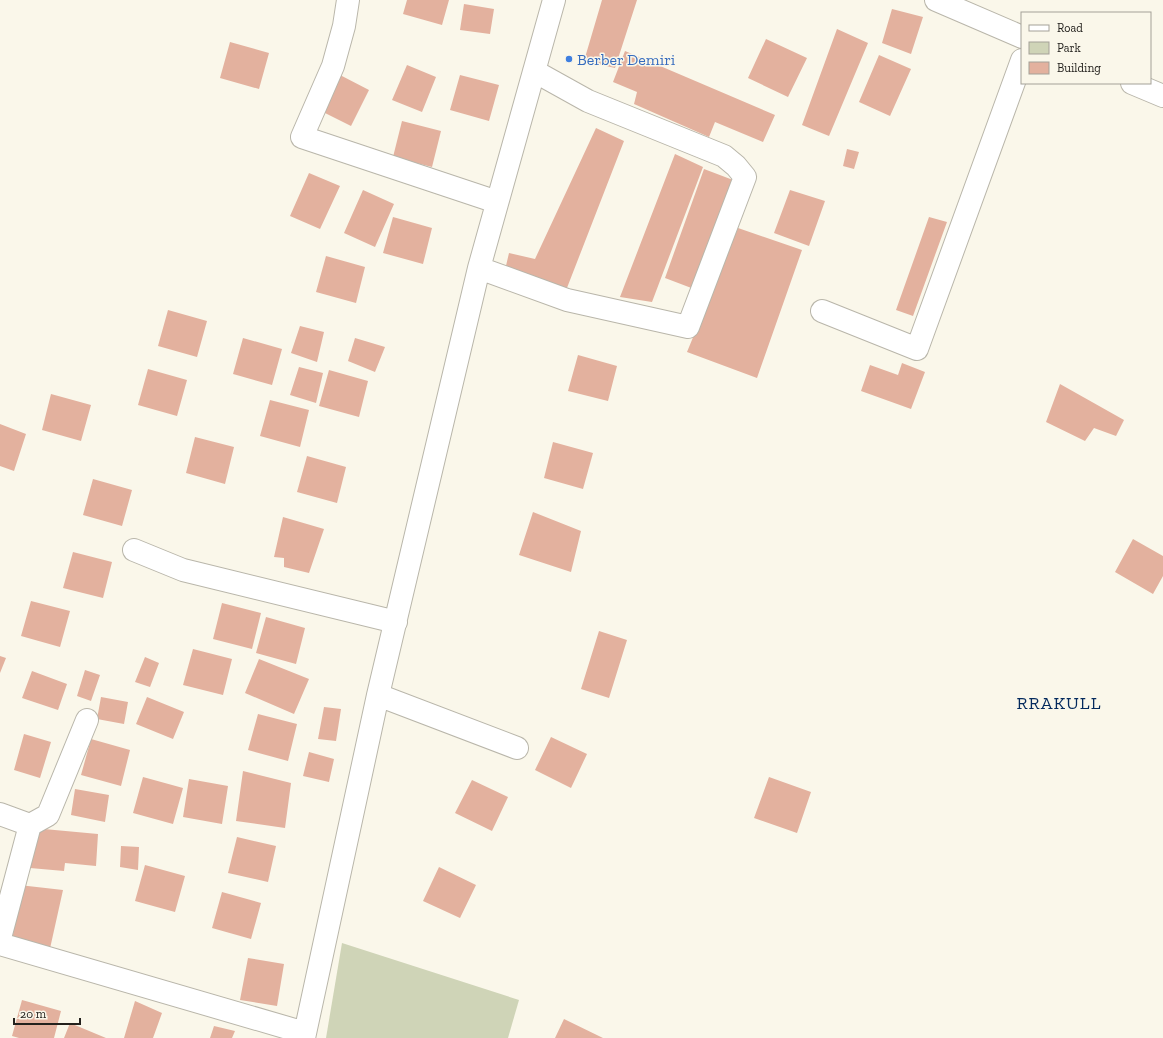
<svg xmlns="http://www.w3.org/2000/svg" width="1163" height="1038" font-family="'Zilla Slab',serif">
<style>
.green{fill:#cfd4b7}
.building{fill:#e3b19e}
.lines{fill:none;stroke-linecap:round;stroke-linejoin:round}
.minor-casing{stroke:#b9b6aa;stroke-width:24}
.minor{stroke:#fff;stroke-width:22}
.shop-dot{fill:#3f7fe0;stroke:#faf7ea;stroke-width:1.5}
.labels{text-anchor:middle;stroke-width:3;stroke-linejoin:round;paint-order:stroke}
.shop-label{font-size:16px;fill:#366cbe;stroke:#faf7ea;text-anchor:start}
.quarter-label{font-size:18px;letter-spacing:1px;fill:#042a5d;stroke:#faf7ea}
</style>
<rect width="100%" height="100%" fill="#faf7ea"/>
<path class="green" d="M342,943L519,1000L508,1038H326Z"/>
<path class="building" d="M407,0H449L442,25L403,14Z
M602,0H637L615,68L584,61Z
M464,4L494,9L490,34L460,30Z
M892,9L923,17L911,54L882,43Z
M837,29L868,43L829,136L802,125Z
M766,39L807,58L788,97L748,78Z
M230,42L269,53L259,89L220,78Z
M625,51L775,115L763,142L715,122L709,137L634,104L637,92L613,82Z
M879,55L911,69L890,116L859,102Z
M407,65L436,77L422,112L392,100Z
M340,75L369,90L351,126L321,111Z
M460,75L499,85L489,121L450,110Z
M402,121L441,131L432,167L393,157Z
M596,128L624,141L565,293L505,270L509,253L535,259Z
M847,149L859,152L854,169L843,166Z
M675,154L703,167L652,302L620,297Z
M704,169L733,180L694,289L665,278Z
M309,173L340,186L320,229L290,216Z
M363,190L394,204L375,247L344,233Z
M790,190L825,201L809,246L774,233Z
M393,217L432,228L423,264L383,253Z
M929,217L947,222L913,316L896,310Z
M738,228L802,250L757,378L687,352Z
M326,256L365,267L356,303L316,292Z
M168,310L207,321L197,357L158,346Z
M300,326L324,332L317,362L291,353Z
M243,338L282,349L272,385L233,374Z
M355,338L385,347L375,372L348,361Z
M578,355L617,366L608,401L568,391Z
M902,363L925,372L911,409L861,391L870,365L898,375Z
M299,367L323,373L316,403L290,395Z
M148,369L187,380L177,416L138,405Z
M329,370L368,381L359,417L319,406Z
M1060,384L1124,420L1116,436L1094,428L1085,441L1046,422Z
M51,394L91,405L81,441L42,430Z
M270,400L309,410L300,447L260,436Z
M0,424L26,434L14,471L0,466Z
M195,437L234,447L225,484L186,473Z
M553,442L593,453L583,489L544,478Z
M307,456L346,467L337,503L297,492Z
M93,479L132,490L122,526L83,515Z
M533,512L581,531L571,572L519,555Z
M283,517L324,529L309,573L284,567V558L274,557Z
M1133,539L1163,556V576L1153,594L1115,572Z
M73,552L112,562L103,598L63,588Z
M31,601L70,611L60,647L21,636Z
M222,603L261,613L252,649L213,639Z
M266,617L305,628L296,664L256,653Z
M599,631L627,640L609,698L581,689Z
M193,649L232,659L223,695L183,685Z
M0,656L6,658L0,673Z
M145,657L159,663L150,687L135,682Z
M259,659L309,679L294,714L245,693Z
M85,670L100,675L91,701L77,696Z
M32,671L67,684L58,710L22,698Z
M101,697L128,702L124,724L97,719Z
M147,697L184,712L173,739L136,724Z
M324,707L341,709L336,741L318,739Z
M258,714L297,724L288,761L248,750Z
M24,734L51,742L40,778L14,770Z
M551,737L587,754L571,788L535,770Z
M91,739L130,750L121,786L81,775Z
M309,752L334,759L329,782L303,776Z
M243,771L291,783L285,828L236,821Z
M143,777L183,788L173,824L133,813Z
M769,777L811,792L797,833L754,818Z
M189,779L228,786L222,824L183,817Z
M472,780L508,797L492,831L455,813Z
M75,789L109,795L105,822L71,815Z
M33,828L98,834L96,866L65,863L64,871L30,868Z
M237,837L276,846L268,882L228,873Z
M121,846L139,847L138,870L120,867Z
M145,865L185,876L175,912L135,901Z
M439,867L476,885L460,918L423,901Z
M19,885L63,890L49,953L12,943Z
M222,892L261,903L251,939L212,928Z
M248,958L284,964L277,1006L240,1000Z
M22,1000L61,1011L54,1038H19L12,1036Z
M135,1001L162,1013L153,1038H124Z
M564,1019L603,1038H555Z
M70,1023L106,1038H64Z
M214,1026L235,1031L232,1038H210Z"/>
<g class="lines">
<g class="minor-casing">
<path id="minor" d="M348,0L344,26L333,66L302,137L497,202
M936,0L1022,37
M1132,83L1163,96
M479,268L567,300L688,327L745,177L736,166L724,156L588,101L534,71
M822,311L917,349L1022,60
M134,550L183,570L396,622
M378,695L517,748
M0,814L30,825L0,938
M30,825L48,815L87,720
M0,944L305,1033
M304,1038L378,695L479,268L554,0"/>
</g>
<use href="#minor" class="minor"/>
</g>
<circle class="shop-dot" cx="569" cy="59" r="4"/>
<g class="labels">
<g class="shop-label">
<text x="577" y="65">Berber Demiri</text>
</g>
<g class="quarter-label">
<text x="1059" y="709">RRAKULL</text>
</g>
</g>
<rect x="1021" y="12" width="130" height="72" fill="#faf7ea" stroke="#a4a198"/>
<rect x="1029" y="25" width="20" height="6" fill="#ffffff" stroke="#a4a198"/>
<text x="1057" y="32" font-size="12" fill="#23211d">Road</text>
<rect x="1029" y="42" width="20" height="12" fill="#cfd4b7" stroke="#a4a198"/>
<text x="1057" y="52" font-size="12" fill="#23211d">Park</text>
<rect x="1029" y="62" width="20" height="12" fill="#e3b19e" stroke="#a4a198"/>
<text x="1057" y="72" font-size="12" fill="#23211d">Building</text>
<path d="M14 1018v6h66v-6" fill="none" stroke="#23211d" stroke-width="2"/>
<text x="20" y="1018" font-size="12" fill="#23211d" stroke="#faf7ea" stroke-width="3" paint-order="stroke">20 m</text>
</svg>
